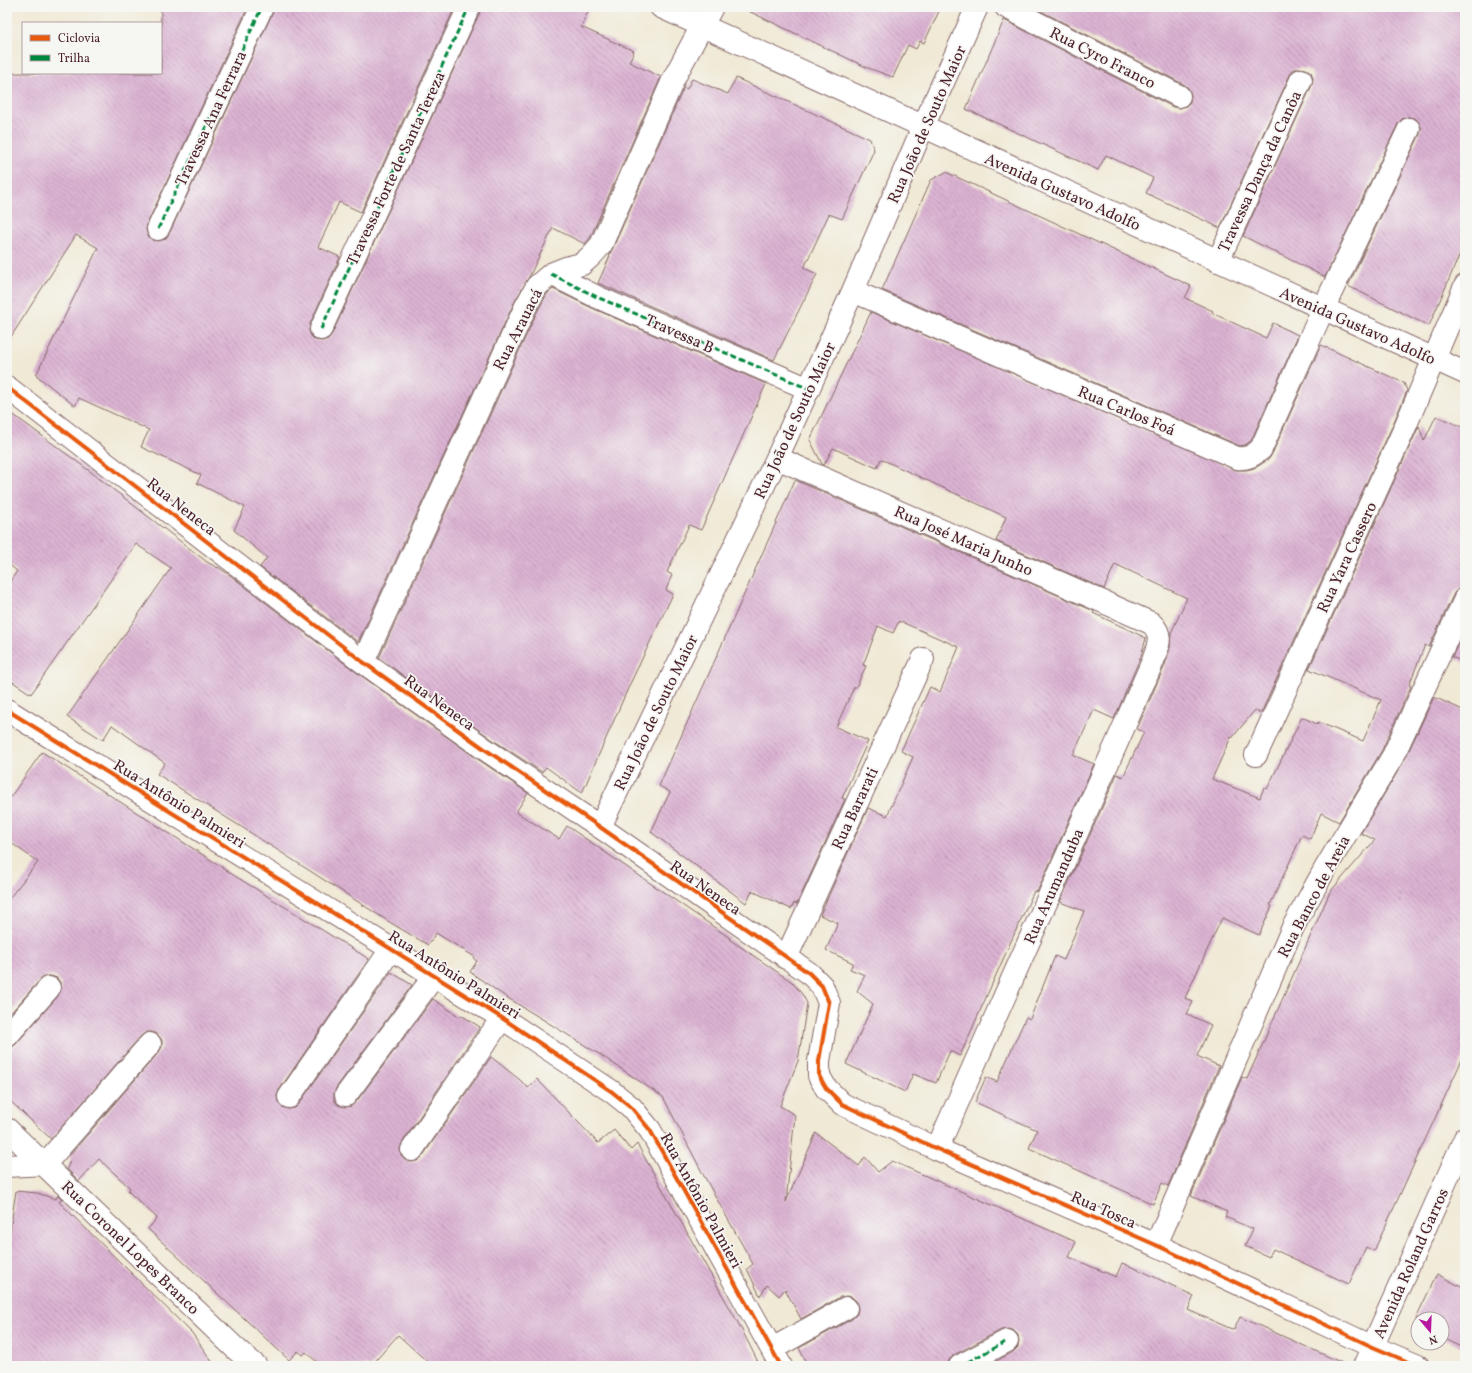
<svg xmlns="http://www.w3.org/2000/svg" width="1472" height="1373" font-family="Vollkorn,serif">
<style>
.building{fill:url(#building-back-hatch)}
.lines{fill:none;stroke-linecap:round;stroke-linejoin:round}
.minor-casing{stroke:#846666;stroke-width:24}
.major-casing{stroke:#846666;stroke-width:24}
.minor{stroke:#fff;stroke-width:22}
.major{stroke:#fff;stroke-width:22}
.quiet{stroke:#00873e;stroke-width:3;stroke-dasharray:6 3;stroke-linecap:butt}
.cycleway-casing{stroke:#f6f6f2;stroke-width:6}
.cycleway{stroke:#e8590c;stroke-width:4}
.labels{text-anchor:middle;stroke-width:3.5;stroke-linejoin:round;paint-order:stroke}
.street-label{font-size:16px;fill:#4a1f2b;stroke:#f6f6f2}
</style>
<defs>
<pattern id="building-back-hatch" width="6" height="6" patternUnits="userSpaceOnUse"><rect width="6" height="6" fill="#dcb3d3"/><path d="M-1 5l2 2M0 0l6 6M5-1l2 2" fill="none" stroke="#b491ab"/></pattern>
</defs>
<rect width="100%" height="100%" fill="#f6f6f2"/>
<filter id="ink" filterUnits="userSpaceOnUse"><feTurbulence type="fractalNoise" baseFrequency=".025" numOctaves="2"/><feDisplacementMap in="SourceGraphic" scale="8" xChannelSelector="R" yChannelSelector="G"/><feConvolveMatrix kernelMatrix="1 2 1 2 8 2 1 2 1" color-interpolation-filters="sRGB"/></filter>
<filter id="wash" filterUnits="userSpaceOnUse"><feTurbulence type="fractalNoise" baseFrequency=".012" numOctaves="4" result="noise"/><feDisplacementMap in="SourceGraphic" scale="16" xChannelSelector="R" yChannelSelector="G"/><feGaussianBlur stdDeviation="0.9" result="paint"/><feColorMatrix in="noise" values="0 0 0 0 0 0 0 0 0 0 0 0 0 0 0 0 0 1.4 0 .05"/><feComposite in="paint" operator="in"/></filter>
<g filter="url(#wash)">
<rect width="100%" height="100%" fill="#f0e9d5"/>
<g id="blocks">
<path class="building" d="M161,7H248L147,224L146,230L148,236L152,240L159,241L165,239L169,234L273,12L274,7H455L361,212L339,202L318,247L340,257L310,324L309,331L311,336L315,340L322,341L328,339L332,334L480,12L481,7H590L581,27L634,51L629,62L661,77L590,238L585,244L553,228L529,277L514,303L358,642L260,567L267,558L234,530L245,507L197,483L201,475L141,447L149,430L79,398L75,406L36,375L98,248L76,235L7,343V73H161Z
M740,7H941L924,43L920,41L916,49L908,45L893,77L868,68Z
M1033,7H1465V242L1429,326L1348,286L1420,134L1421,128L1419,122L1415,118L1408,117L1402,119L1398,124L1325,277L1243,236L1312,85L1313,78L1311,72L1306,69L1299,68L1293,70L1290,75L1220,228L1146,193L1153,178L1106,155L1098,170L966,109L1004,20L1173,107L1180,108L1186,106L1190,102L1191,95L1189,89L1185,85Z
M736,78L870,139L874,150L842,219L829,214L804,268L817,274L774,360L598,283L610,256L609,255L612,250L684,87L687,89L692,79L728,94Z
M946,172L1191,286L1185,298L1213,311L1212,313L1266,338L1273,323L1298,335L1251,441L1245,445L1240,446L882,290L931,180Z
M553,289L592,308L766,384L701,530L689,525L667,572L672,575L666,590L673,594L629,686L582,793L546,767L542,772L493,740L379,658L536,314L547,294Z
M871,312L1236,470H1246L1255,468L1269,459L1272,454L1321,345L1404,383L1407,391L1391,429L1261,713L1255,710L1232,738L1231,737L1212,779L1260,798L1264,787L1267,789L1302,717L1317,724L1318,722L1363,741L1381,700L1309,669L1419,426L1424,441L1436,416L1465,428V587L1458,589L1454,593L1429,647L1425,645L1409,685L1411,686L1382,750L1339,822L1321,813L1310,839L1302,835L1270,905L1272,906L1259,935L1222,918L1185,998L1193,1002L1187,1014L1211,1025L1197,1056L1219,1066L1168,1186L1162,1183L1153,1204L1029,1148L1037,1130L975,1102L986,1077L997,1082L1026,1017L1030,1019L1055,956L1064,960L1084,911L1060,902L1117,774L1123,777L1144,732L1137,729L1165,665L1170,648L1171,633L1187,598L1115,564L1104,589L996,541L1006,517L881,459L877,468L833,448L824,465L822,464L810,440Z
M7,410L83,466L207,562L218,568V567L231,576L356,672L479,760L528,793L516,812L559,839L567,826L730,938L729,939L792,982L802,994L807,1003L798,1061L780,1106L795,1115L786,1202L816,1133L859,1166L865,1157L878,1172L892,1161L1076,1242L1069,1257L1116,1277L1122,1263L1144,1272L1194,1296L1188,1310L1234,1330L1240,1317L1349,1366H987L1013,1352L1018,1347L1019,1341L1018,1335L1013,1330L1007,1329L1001,1330L954,1355L949,1360L948,1366H808L799,1348L852,1319L857,1314L858,1309L857,1302L852,1297L847,1296L840,1297L801,1319L785,1289L779,1296L767,1285L760,1296L747,1269L753,1264L704,1176L663,1097L599,1054L503,995L470,972L477,961L474,959L475,957L436,933L428,945L391,923L251,833L157,774L165,763L112,725L103,740L67,717L171,568L136,544L31,694L7,678V586L17,571L7,563Z
M795,480L1094,611L1093,613L1146,638L1141,656L1114,719L1094,710L1073,755L1094,764L1037,892L1034,891L1012,939L960,1056L950,1051L936,1083L913,1074L905,1092L846,1064L873,1004L857,991L865,975L850,969L853,963L826,950L838,923L820,915L868,808L887,816L913,757L901,751L930,687L940,692L959,647L899,621L893,633L878,626L863,665L866,666L856,687H854L836,727L868,741L842,798L845,799L797,904L794,903L791,909L752,891L746,903L651,832L670,792L659,786Z
M1465,629V663L1452,657Z
M1434,697L1465,711V1053L1374,1251L1366,1247L1349,1284L1273,1249L1269,1257L1245,1246L1253,1229L1225,1217L1227,1212L1191,1196L1242,1077L1247,1079L1330,892L1375,840L1361,833L1404,761Z
M42,752L222,867V868L369,959L279,1090L277,1096L278,1102L282,1107L288,1109L295,1108L299,1104L391,972L412,985L336,1088L334,1094V1100L338,1105L345,1107L351,1106L356,1102L433,999L460,1017L461,1015L480,1027L402,1143L400,1149L401,1156L405,1160L411,1162L417,1161L422,1157L491,1057L520,1080L528,1088L537,1079L598,1143L614,1130L631,1150L637,1144L741,1328L760,1366H432L398,1335L371,1366H321L306,1352L303,1355L298,1351L289,1360L148,1229L157,1218L128,1191L130,1188L99,1159L79,1181L67,1169L71,1158L69,1156L159,1052L162,1047V1040L158,1035L153,1032H146L141,1036L51,1139L7,1098V1048H11L16,1044L58,996L61,990V984L57,978L51,976H45L40,980L7,1017V901L38,862L7,840V802Z
M16,1191L37,1193L56,1199L58,1195L62,1199L59,1202L192,1333L215,1366H7V1251Z
M1437,1274L1465,1289V1349L1442,1338V1319H1418V1324L1416,1318Z"/>
</g>
</g>
<g filter="url(#ink)">
<use href="#blocks" fill-opacity="0" stroke="#846666" stroke-width="1"/>
<g class="lines">
<g class="minor-casing">
<path id="minor" d="M1006,7L1179,96
M158,229L262,7
M1218,261L1301,80
M551,274L597,297L809,389
M853,291L1237,458C1248,459 1252,456 1261,449L1323,309L1409,129
M321,329L469,7
M7,387L363,662L486,750L600,827L809,973L822,986L829,1003L819,1061V1076L826,1088L842,1104L937,1149L1156,1245L1373,1347L1418,1366
M777,458L1151,623C1164,635 1158,646 1153,661L937,1149
M363,662L525,308L537,286L551,274L566,268L582,264L591,256L601,245L674,78L712,7
M7,710L502,1018L611,1091L631,1107L650,1130L781,1366
M1256,755L1402,434L1465,286
M600,827L777,458L853,291L923,127L977,7
M786,958L923,659
M7,1036L49,988
M346,1095L435,975
M289,1097L392,948
M7,1129L236,1349L256,1366
M412,1150L502,1018
M7,1166L45,1164L150,1044
M1156,1245L1293,927L1325,869L1393,756L1465,599
M772,1349L846,1308
M960,1366L1007,1341
M1364,1366L1465,1138"/>
</g>
<g class="major-casing">
<path id="major" d="M661,7L1465,373"/>
</g>
<use href="#minor" class="minor"/>
<use href="#major" class="major"/>
<path class="quiet" d="M158,229L262,7
M551,274L597,297L809,389
M321,329L469,7
M960,1366L1007,1341"/>
<g class="cycleway-casing">
<path id="cycleway" d="M7,387L363,662L486,750L600,827L809,973L822,986L829,1003L819,1061V1076L826,1088L842,1104L937,1149L1156,1245L1373,1347L1418,1366
M7,710L502,1018L611,1091L631,1107L650,1130L781,1366"/>
</g>
<use href="#cycleway" class="cycleway"/>
</g>
</g>
<g class="labels">
<g class="street-label">
<text transform="translate(1103 57) rotate(27)" y="6">Rua Cyro Franco</text>
<text transform="translate(210 118) rotate(-65)" y="6">Travessa Ana Ferrara</text>
<text transform="translate(926 124) rotate(-66)" y="6">Rua João de Souto Maior</text>
<text transform="translate(395 168) rotate(-65)" y="6">Travessa Forte de Santa Tereza</text>
<text transform="translate(1259 171) rotate(-65)" y="6">Travessa Dança da Canôa</text>
<text transform="translate(1063 191) rotate(24)" y="6">Avenida Gustavo Adolfo</text>
<text transform="translate(1358 325) rotate(24)" y="6">Avenida Gustavo Adolfo</text>
<text transform="translate(517 329) rotate(-63)" y="6">Rua Arauacá</text>
<text transform="translate(680 333) rotate(24)" y="6">Travessa B</text>
<text transform="translate(1127 410) rotate(23)" y="6">Rua Carlos Foá</text>
<text transform="translate(794 420) rotate(-65)" y="6">Rua João de Souto Maior</text>
<text transform="translate(182 506) rotate(38)" y="6">Rua Neneca</text>
<text transform="translate(964 540) rotate(24)" y="6">Rua José Maria Junho</text>
<text transform="translate(1346 557) rotate(-65)" y="6">Rua Yara Cassero</text>
<text transform="translate(440 702) rotate(36)" y="6">Rua Neneca</text>
<text transform="translate(655 712) rotate(-64)" y="6">Rua João de Souto Maior</text>
<text transform="translate(180 803) rotate(32)" y="6">Rua Antônio Palmieri</text>
<text transform="translate(854 808) rotate(-65)" y="6">Rua Bararati</text>
<text transform="translate(1053 886) rotate(-66)" y="6">Rua Arumanduba</text>
<text transform="translate(706 887) rotate(35)" y="6">Rua Neneca</text>
<text transform="translate(1313 896) rotate(-62)" y="6">Rua Banco de Areia</text>
<text transform="translate(455 974) rotate(32)" y="6">Rua Antônio Palmieri</text>
<text transform="translate(702 1200) rotate(61)" y="6">Rua Antônio Palmieri</text>
<text transform="translate(1104 1209) rotate(24)" y="6">Rua Tosca</text>
<text transform="translate(131 1247) rotate(44)" y="6">Rua Coronel Lopes Branco</text>
<text transform="translate(1410 1263) rotate(-66)" y="6">Avenida Roland Garros</text>
</g>
</g>
<rect width="1472" height="1373" fill="none" stroke="#f6f6f2" stroke-width="24"/>
<rect x="22" y="22" width="140" height="52" fill="#f6f6f2" stroke="#b1a0a2"/>
<rect x="30" y="35" width="20" height="6" fill="#e8590c" stroke="#b1a0a2"/>
<text x="58" y="42" font-size="12" fill="#4a1f2b">Ciclovia</text>
<rect x="30" y="55" width="20" height="6" fill="#00873e" stroke="#b1a0a2"/>
<text x="58" y="62" font-size="12" fill="#4a1f2b">Trilha</text>
<g transform="translate(1430 1331) rotate(161)"><circle r="19" fill="#f6f6f2" stroke="#b1a0a2"/>
<path d="M0-3L7 15L0 10L-7 15Z" fill="#b5179e"/>
<text y="-6" font-size="11" font-weight="bold" text-anchor="middle" fill="#4a1f2b">N</text>
</g>
</svg>
